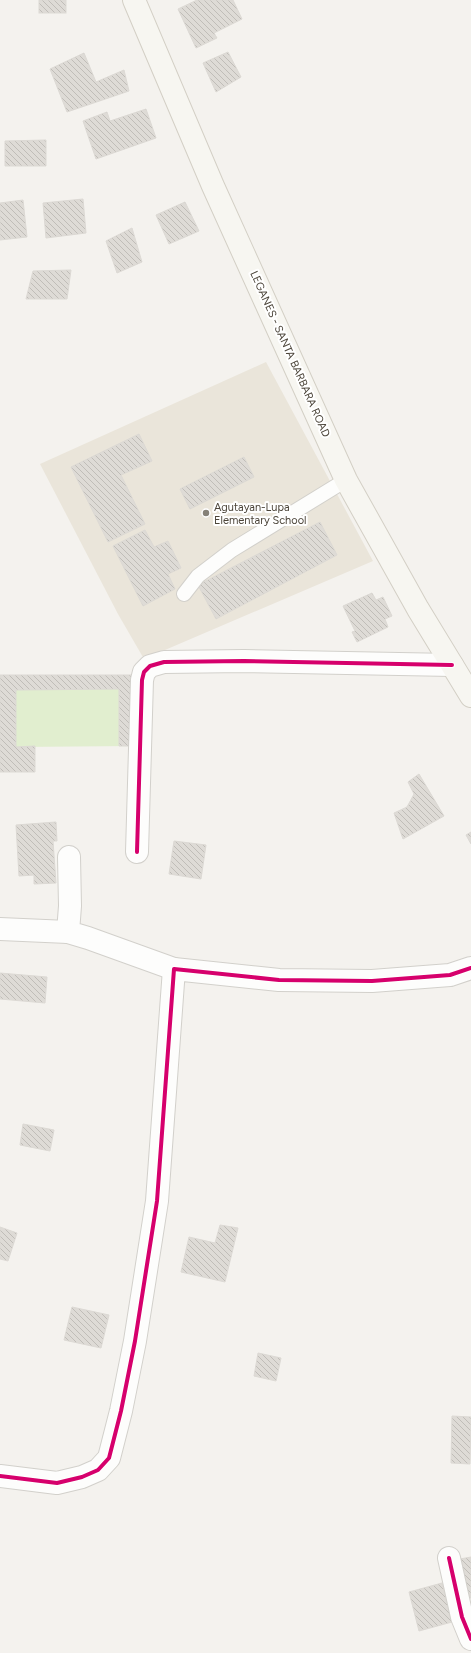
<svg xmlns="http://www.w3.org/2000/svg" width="471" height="1653" font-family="Figtree,sans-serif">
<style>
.education{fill:#eae5da}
.pitch{fill:#e1eecf}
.building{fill:url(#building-back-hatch);stroke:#dcd9d4}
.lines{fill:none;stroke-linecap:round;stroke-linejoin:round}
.service-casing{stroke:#d2d0cb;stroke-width:16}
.minor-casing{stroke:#d2d0cb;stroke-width:24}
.secondary-casing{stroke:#d3cfc5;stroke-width:24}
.service{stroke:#fdfdfc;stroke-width:14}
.minor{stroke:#fdfdfc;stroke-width:22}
.secondary{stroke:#f7f6f1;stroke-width:22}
.cycleway-casing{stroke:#fff;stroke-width:6}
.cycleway{stroke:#d6006c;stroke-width:4}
.poi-dot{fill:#868178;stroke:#fff;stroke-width:1.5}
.labels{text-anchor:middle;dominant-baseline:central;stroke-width:4;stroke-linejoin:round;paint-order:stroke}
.street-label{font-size:11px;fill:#4b4439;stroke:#fff}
.poi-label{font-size:11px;fill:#4b4439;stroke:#fff;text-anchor:start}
</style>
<defs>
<pattern id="building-back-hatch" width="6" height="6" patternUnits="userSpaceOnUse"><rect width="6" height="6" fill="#dedbd6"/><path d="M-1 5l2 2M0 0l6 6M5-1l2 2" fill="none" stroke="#c0bdb8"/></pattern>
</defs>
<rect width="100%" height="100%" fill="#f4f2ee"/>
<polygon class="education" points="266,362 373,561 144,659 118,614 40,464"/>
<polygon class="pitch" points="0,675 135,675 135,746 16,747"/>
<g class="building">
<rect x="39" y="0" width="27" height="13"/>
<polygon points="197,0 233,0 242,19 214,33 217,38 196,48 178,9"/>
<polygon points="228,52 241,77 216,92 203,63"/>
<polygon points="84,53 96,82 124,70 129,91 67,112 50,69"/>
<polygon points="146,109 156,138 96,159 83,121 107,112 110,121"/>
<polygon points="46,140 46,166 5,166 5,141"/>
<polygon points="83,199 86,233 46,238 43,203"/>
<polygon points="23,200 27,237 0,240 0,203"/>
<polygon points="185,202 199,231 169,244 156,215"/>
<polygon points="132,228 142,262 117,273 106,241"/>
<polygon points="71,270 67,299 26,299 33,271"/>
<polygon points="139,434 152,461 121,475 145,524 108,542 71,467"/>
<polygon points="244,457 254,477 190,509 180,489"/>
<polygon points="320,522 337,555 216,619 198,585"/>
<polygon points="145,530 154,547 168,541 181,568 168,574 175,589 143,606 113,546"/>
<polygon points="372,593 376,600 383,597 392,616 385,619 388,627 357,642 352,632 355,631 343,606"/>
<polygon points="0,675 135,675 135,746 119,746 119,689 16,690 16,747 35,746 35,772 0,772"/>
<polygon points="419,774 444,816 403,839 394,813 407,807 414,794 408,782"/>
<polygon points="56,822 57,841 53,841 56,883 34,884 34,875 19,876 16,825"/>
<polygon points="471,832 471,844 466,835"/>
<polygon points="174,841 206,845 201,879 169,874"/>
<polygon points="0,973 47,977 45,1003 0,999"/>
<polygon points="23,1124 54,1130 50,1151 20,1145"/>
<polygon points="220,1225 238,1228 225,1282 181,1272 189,1237 215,1243"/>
<polygon points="0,1227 17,1233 8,1261 0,1259"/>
<polygon points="72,1307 109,1315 101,1348 64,1340"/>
<polygon points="258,1353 281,1358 276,1381 254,1376"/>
<polygon points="452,1416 471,1417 470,1464 451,1463"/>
<polygon points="471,1557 471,1598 469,1598 460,1559"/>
<polygon points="442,1583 452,1622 419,1631 409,1592"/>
</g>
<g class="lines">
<defs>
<polyline id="service" points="184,594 198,576 232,550 346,480"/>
<g id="minor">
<polyline points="137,852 142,680 144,672 150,666 164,662 244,661 452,665"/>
<polyline points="69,857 70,906 68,932 88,938 174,969"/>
<polyline points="0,929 68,932"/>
<polyline points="0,1476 57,1483 82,1477 98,1470 109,1458 121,1411 135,1341 157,1201 174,969 279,980 372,981 450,975 471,968"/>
<polyline points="449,1558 462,1617 471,1639"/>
</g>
<polyline id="secondary" points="134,0 213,186 346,480 418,609 471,696"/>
</defs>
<use href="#service" class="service-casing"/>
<use href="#minor" class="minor-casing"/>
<use href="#secondary" class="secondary-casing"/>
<use href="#service" class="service"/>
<use href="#minor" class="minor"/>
<use href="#secondary" class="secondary"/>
<defs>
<g id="cycleway">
<polyline points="137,852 142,680 144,672 150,666 164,662 244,661 452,665"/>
<polyline points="0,1476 57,1483 82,1477 98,1470 109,1458 121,1411 135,1341 157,1201 174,969 279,980 372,981 450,975 471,968"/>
<polyline points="449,1558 462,1617 471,1639"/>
</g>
</defs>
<use href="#cycleway" class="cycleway-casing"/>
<use href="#cycleway" class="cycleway"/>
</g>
<circle class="poi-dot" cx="206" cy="513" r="4"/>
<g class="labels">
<g class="street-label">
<text transform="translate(290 354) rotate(66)">LEGANES - SANTA BARBARA ROAD</text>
</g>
<g class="poi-label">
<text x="214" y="507">Agutayan-Lupa<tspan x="214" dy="13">Elementary School</tspan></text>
</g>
</g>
</svg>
